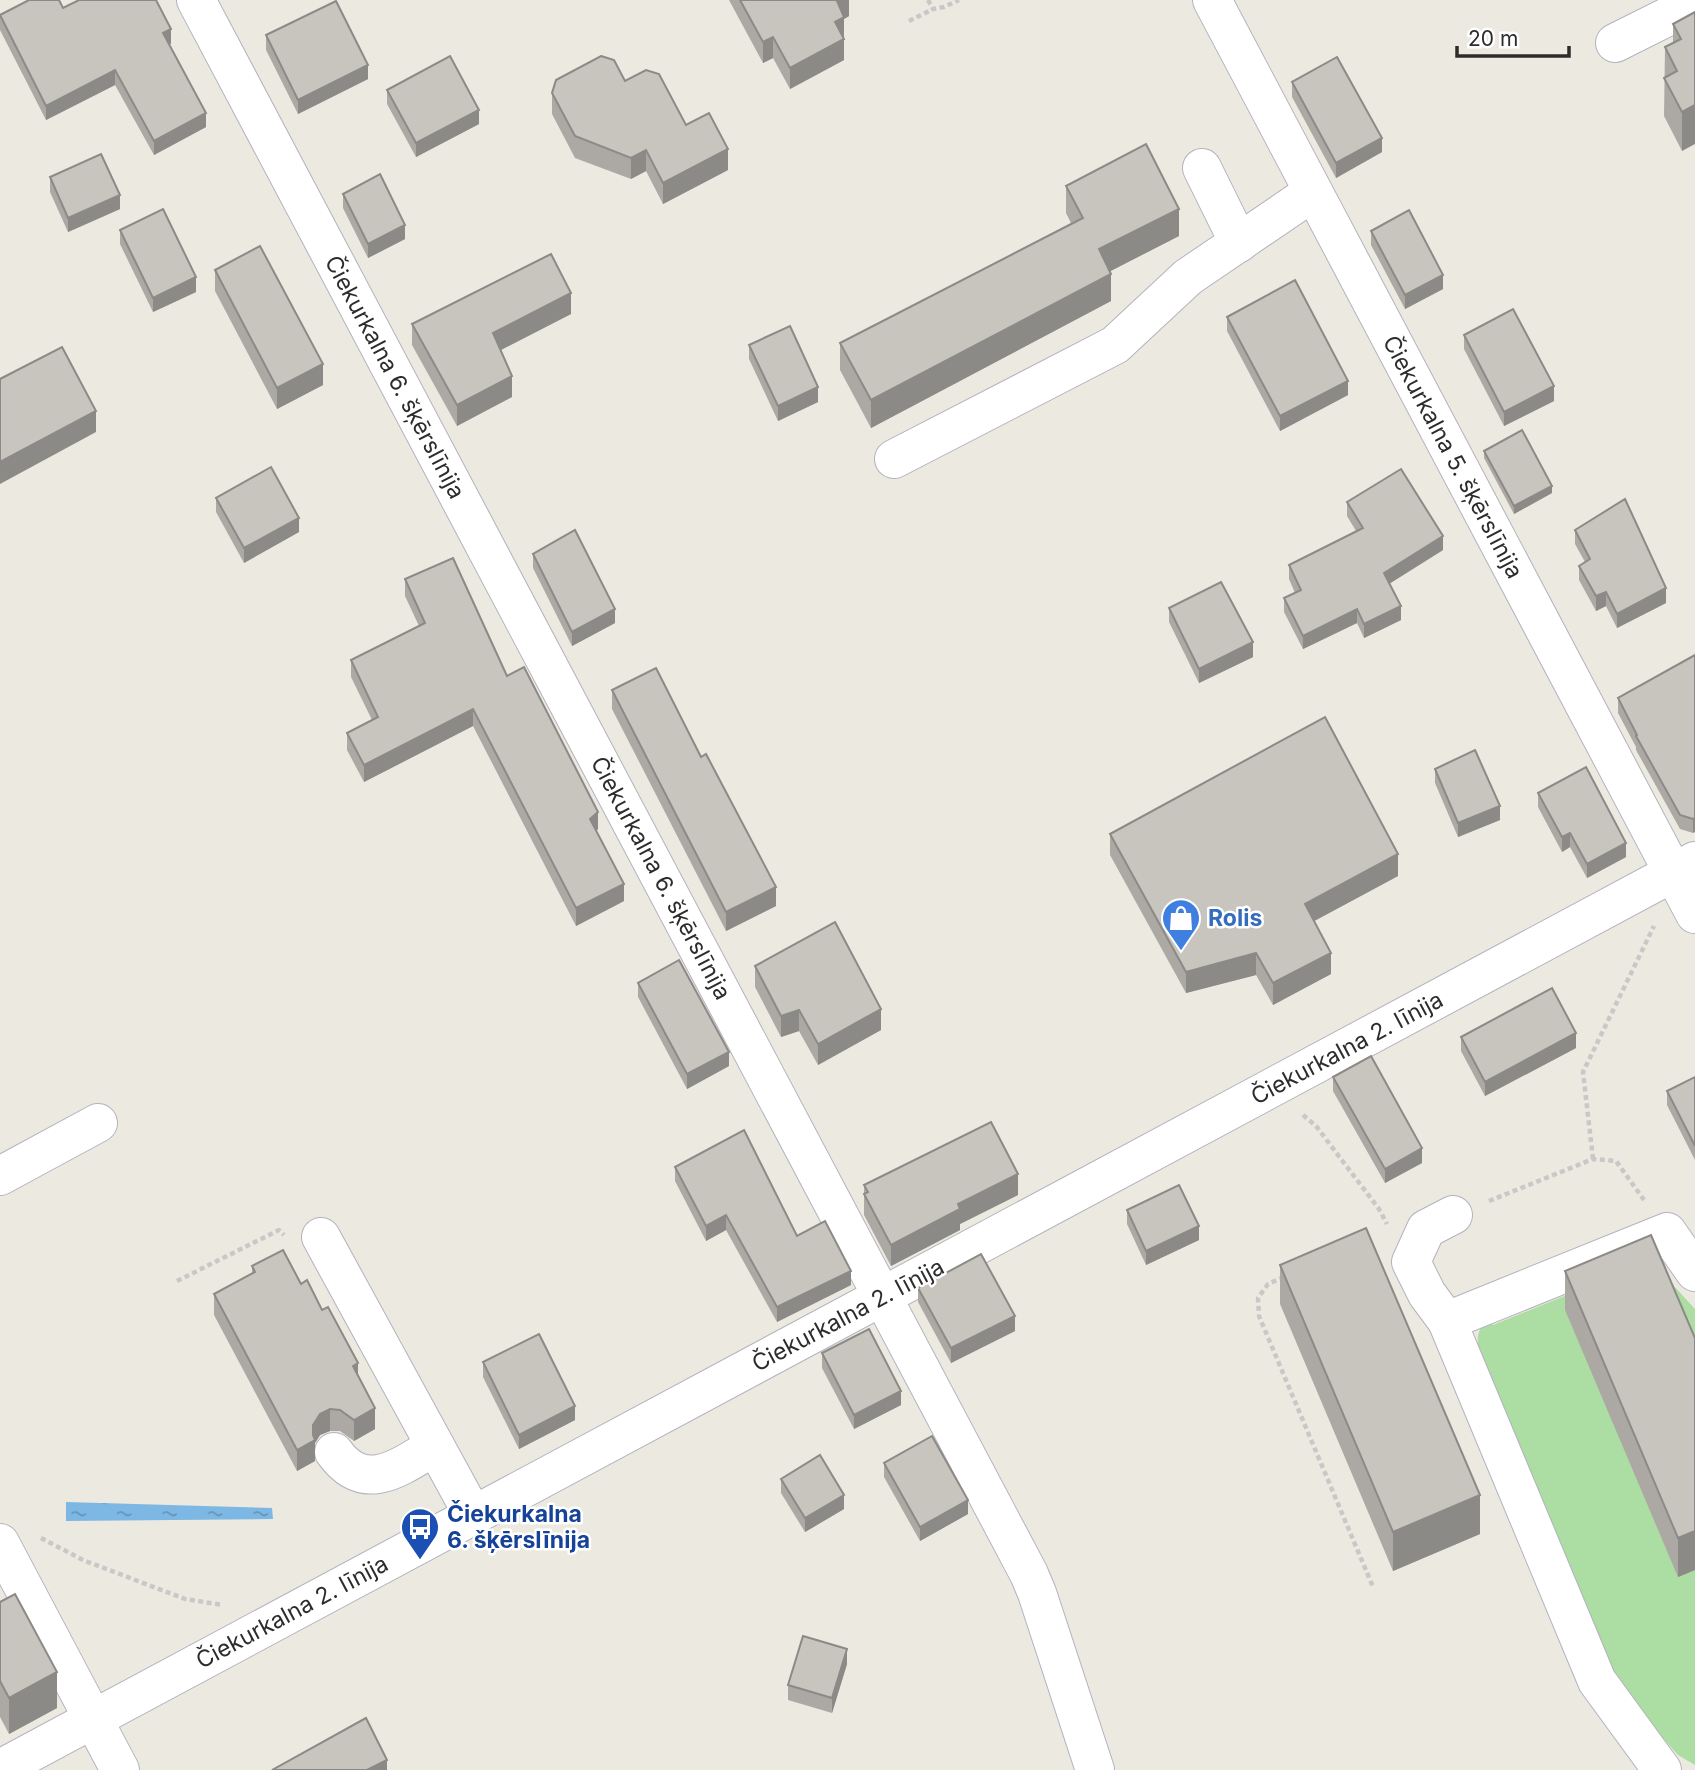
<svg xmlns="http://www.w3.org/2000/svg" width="1695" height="1770" font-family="Inter,sans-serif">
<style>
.grass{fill:#acdda2}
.water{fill:url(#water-ripples)}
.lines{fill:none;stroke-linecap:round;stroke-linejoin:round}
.minor-casing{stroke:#b3b3be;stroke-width:40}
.path{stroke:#c8c8c8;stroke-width:4.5;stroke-dasharray:5 3.5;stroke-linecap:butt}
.minor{stroke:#fff;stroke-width:38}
.wall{fill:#aca9a4}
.shaded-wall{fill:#8c8a86}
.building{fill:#c8c5bf;stroke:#8c8a86;stroke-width:2}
.labels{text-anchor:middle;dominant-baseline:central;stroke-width:5;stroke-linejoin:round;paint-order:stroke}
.street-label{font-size:23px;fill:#2c2c2c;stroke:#fff}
.shop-label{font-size:23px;font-weight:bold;fill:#366cbe;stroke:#fff;text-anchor:start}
.transit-label{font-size:23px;font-weight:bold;fill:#164399;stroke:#fff;text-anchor:start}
</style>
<defs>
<pattern id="water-ripples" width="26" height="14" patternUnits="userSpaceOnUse" patternTransform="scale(1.75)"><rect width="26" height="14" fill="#7db7e3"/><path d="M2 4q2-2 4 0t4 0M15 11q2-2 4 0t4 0" fill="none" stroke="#6795b8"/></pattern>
</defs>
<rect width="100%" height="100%" fill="#ece9e0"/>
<path class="grass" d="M1648 1262 1663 1274 1695 1309V1376L1678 1576 1695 1570V1765L1678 1755 1652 1726 1611 1672 1479 1353C1477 1336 1476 1331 1489 1319L1493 1325Z"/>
<polygon class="water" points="66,1502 272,1508 273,1519 66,1521"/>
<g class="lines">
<defs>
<g id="minor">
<polyline points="196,0 1029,1574 1037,1593 1095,1770"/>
<polyline points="1212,0 1695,914"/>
<polyline points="1615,43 1695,3"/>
<polyline points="1202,168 1239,243"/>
<polyline points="894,459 1115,345 1188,277 1313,192"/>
<polyline points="0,1176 98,1123"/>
<polyline points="321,1237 473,1515"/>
<polyline points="1447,1321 1427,1294 1411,1262 1426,1229 1453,1215"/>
<path d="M334 1452C365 1495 400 1467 435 1446"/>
<polyline points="0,1543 120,1770"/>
<polyline points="0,1769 1695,861"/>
<polyline points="1662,1770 1597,1681 1447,1321 1667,1232 1695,1272"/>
</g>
</defs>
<use href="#minor" class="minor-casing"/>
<g class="path">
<polyline points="928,0 933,9 944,7 959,0"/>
<polyline points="909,21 933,9"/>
<polyline points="1303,1115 1316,1126 1379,1209 1387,1224"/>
<polyline points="1593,1159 1583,1072 1654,926"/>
<polyline points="1489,1201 1593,1159 1616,1161 1644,1200"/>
<polyline points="1284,1277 1268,1284 1258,1298 1259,1316 1373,1587"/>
<polyline points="177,1281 279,1230 284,1235"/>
<polyline points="41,1538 83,1560 185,1599 223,1605"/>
</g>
<use href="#minor" class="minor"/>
</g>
<g class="wall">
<polygon points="729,0 849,0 849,16 844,19 844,60 790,89 773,58 763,63"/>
<polygon points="63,8 171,44 169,44 206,127 154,155 115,85 46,120 0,30 0,15"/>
<polygon points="1695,12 1682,151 1664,116 1665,47 1673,44 1673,24"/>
<polygon points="266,35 368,79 298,114 266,50"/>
<polygon points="625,81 686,125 728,170 663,204 646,171 631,179 575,158 552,114 552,93"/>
<polygon points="1292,82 1382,152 1336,178 1292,97"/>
<polygon points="387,90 479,124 416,157 387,104"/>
<polygon points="50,177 120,209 68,232 50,192"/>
<polygon points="1066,186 1179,236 1110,271 1111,301 871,428 840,370 840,343 1071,223 1066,213"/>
<polygon points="343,194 405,239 368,258 343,208"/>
<polygon points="120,230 196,292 153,312 120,244"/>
<polygon points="1371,231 1443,289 1405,309 1371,245"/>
<polygon points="215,270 323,385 277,409 215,291"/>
<polygon points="571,314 501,350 512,397 457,426 412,345 412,324"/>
<polygon points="1227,317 1348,395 1280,431 1227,331"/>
<polygon points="1464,335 1554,401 1504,426 1464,349"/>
<polygon points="749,345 818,402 778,421 749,359"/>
<polygon points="1484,451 1552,493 1514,514 1484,458"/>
<polygon points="216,498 299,532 244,563 216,512"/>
<polygon points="1347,502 1443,550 1389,584 1401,620 1364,638 1357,623 1303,649 1284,612 1284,598 1295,593 1289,579 1289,565 1356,531 1347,516"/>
<polygon points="1575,530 1666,603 1617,628 1606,606 1596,611 1579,580 1579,566 1585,562 1575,544"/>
<polygon points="533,554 615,623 572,646 533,568"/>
<polygon points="405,579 507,676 598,829 596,831 624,901 576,926 473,726 364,782 347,750 347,733 372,720 351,677 351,660 419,626 405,596"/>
<polygon points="1169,608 1253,657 1199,683 1169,622"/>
<polygon points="1695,655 1693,833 1680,829 1636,750 1636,747 1618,713 1618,698"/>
<polygon points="612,690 776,906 726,931 612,709"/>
<polygon points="1435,769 1500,820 1458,837 1435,783"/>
<polygon points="1538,793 1626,857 1587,878 1570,847 1562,852 1538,807"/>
<polygon points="1110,834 1398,876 1314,921 1331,974 1273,1005 1256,975 1186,993 1110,855"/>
<polygon points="755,966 881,1030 818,1065 799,1031 781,1037 755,987"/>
<polygon points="638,983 729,1066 687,1089 638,997"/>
<polygon points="1461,1037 1576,1048 1485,1096 1461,1051"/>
<polygon points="1333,1077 1422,1163 1385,1183 1333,1091"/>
<polygon points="1695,1077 1695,1160 1667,1105 1667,1091"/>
<polygon points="675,1167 797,1236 851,1285 777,1322 726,1230 706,1241 675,1181"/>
<polygon points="864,1185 1018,1195 960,1224 960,1230 891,1266 864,1215"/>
<polygon points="1127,1210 1199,1240 1146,1265 1127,1224"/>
<polygon points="1280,1265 1480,1534 1393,1571 1280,1304"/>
<polygon points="252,1266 301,1284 358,1375 375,1429 354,1441 340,1431 330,1431 320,1435 315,1443 315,1461 297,1471 214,1315 214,1294 252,1274"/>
<polygon points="1565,1271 1695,1338 1695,1570 1678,1577 1565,1310"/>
<polygon points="918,1288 1015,1331 951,1363 918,1302"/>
<polygon points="822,1353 901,1405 854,1429 822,1368"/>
<polygon points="483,1362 575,1420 519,1449 483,1377"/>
<polygon points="884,1463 968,1514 920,1541 884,1477"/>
<polygon points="781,1479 844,1509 805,1532 781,1493"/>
<polygon points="0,1602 57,1708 9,1734 0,1717"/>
<polygon points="847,1664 832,1713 788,1700 788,1685"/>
</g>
<g class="shaded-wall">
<polygon points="839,0 849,0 849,16 844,19 844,39 835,22 837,1"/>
<polygon points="171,29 171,44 163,47 163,33"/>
<polygon points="773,37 773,58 763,63 763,42"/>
<polygon points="844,39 844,60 790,89 790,68"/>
<polygon points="368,65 368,79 298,114 298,100"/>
<polygon points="115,70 115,85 46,120 46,106"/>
<polygon points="1695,105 1695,144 1682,151 1682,112"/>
<polygon points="479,110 479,124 416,157 416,143"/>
<polygon points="206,113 206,127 154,155 154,141"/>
<polygon points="1382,138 1382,152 1336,178 1336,163"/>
<polygon points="728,149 728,170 663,204 663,183"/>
<polygon points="646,150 646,171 631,179 631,158"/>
<polygon points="120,195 120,209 68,232 68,218"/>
<polygon points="1179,209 1179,236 1099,277 1099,249"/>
<polygon points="405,225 405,239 368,258 368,244"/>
<polygon points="1111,274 1111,301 871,428 871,400"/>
<polygon points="1443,275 1443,289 1405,309 1405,295"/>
<polygon points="196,277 196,292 153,312 153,298"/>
<polygon points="571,293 571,314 493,354 493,333"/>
<polygon points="323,364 323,385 277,409 277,388"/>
<polygon points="512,376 512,397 457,426 457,405"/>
<polygon points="1348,381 1348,395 1280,431 1280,416"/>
<polygon points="1554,386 1554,401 1504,426 1504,412"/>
<polygon points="818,387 818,402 778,421 778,406"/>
<polygon points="96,411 96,432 0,484 0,462"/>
<polygon points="1552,486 1552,493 1514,514 1514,506"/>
<polygon points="299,518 299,532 244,563 244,548"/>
<polygon points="1443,536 1443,550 1384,587 1384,573"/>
<polygon points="1666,588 1666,603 1617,628 1617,614"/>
<polygon points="1606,592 1606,606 1596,611 1596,596"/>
<polygon points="1401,606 1401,620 1364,638 1364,624"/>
<polygon points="615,609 615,623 572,646 572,632"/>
<polygon points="1357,609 1357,623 1303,649 1303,636"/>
<polygon points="1253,642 1253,657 1199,683 1199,669"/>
<polygon points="473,709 473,726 364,782 364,765"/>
<polygon points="1500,806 1500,820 1458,837 1458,823"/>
<polygon points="598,812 598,829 590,836 590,819"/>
<polygon points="1695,818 1695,832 1693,833 1693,819"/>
<polygon points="1570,833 1570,847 1562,852 1562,837"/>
<polygon points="1626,843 1626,857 1587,878 1587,864"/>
<polygon points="1398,854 1398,876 1305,926 1305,904"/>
<polygon points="624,884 624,901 576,926 576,908"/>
<polygon points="776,887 776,906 726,931 726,912"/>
<polygon points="1256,953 1256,975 1186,993 1186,972"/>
<polygon points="1331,953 1331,974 1273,1005 1273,983"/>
<polygon points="881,1009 881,1030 818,1065 818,1044"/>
<polygon points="799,1010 799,1031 781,1037 781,1016"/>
<polygon points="1576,1033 1576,1048 1485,1096 1485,1082"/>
<polygon points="729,1052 729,1066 687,1089 687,1074"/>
<polygon points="1422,1148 1422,1163 1385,1183 1385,1169"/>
<polygon points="1018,1174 1018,1195 960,1224 960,1230 891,1266 891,1245 958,1204"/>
<polygon points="726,1215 726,1230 706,1241 706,1226"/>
<polygon points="1199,1226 1199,1240 1146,1265 1146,1251"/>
<polygon points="851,1271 851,1285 777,1322 777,1307"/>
<polygon points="1015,1316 1015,1331 951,1363 951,1348"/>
<polygon points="358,1363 358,1384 353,1366"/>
<polygon points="901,1391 901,1405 854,1429 854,1415"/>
<polygon points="575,1406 575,1420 519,1449 519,1435"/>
<polygon points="375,1408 375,1429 354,1441 354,1420"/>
<polygon points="330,1409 330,1431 320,1435 315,1443 315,1461 297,1471 297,1450 320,1414"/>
<polygon points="844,1495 844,1509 805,1532 805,1518"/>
<polygon points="1480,1495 1480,1534 1393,1571 1393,1532"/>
<polygon points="968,1500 968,1514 920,1541 920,1527"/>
<polygon points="1695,1531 1695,1570 1678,1577 1678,1538"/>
<polygon points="847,1649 847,1664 832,1713 832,1698"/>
<polygon points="57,1672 57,1708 9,1734 9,1698"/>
<polygon points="387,1760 387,1770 367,1770"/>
</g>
<g class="building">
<polygon points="29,0 59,0 63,8 79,0 156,0 171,29 163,33 206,113 154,141 115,70 46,106 0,15"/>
<polygon points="740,0 839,0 837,1 844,17 835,22 844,39 790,68 773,37 763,42"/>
<polygon points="336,1 368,65 298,100 266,35"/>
<polygon points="1695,12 1695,105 1682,112 1664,78 1677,71 1665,47 1681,39 1673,24"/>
<polygon points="450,56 479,110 416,143 387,90"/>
<polygon points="601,56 614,60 625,81 646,70 659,74 686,125 709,113 728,149 663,183 646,150 631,158 575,136 552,93 556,80"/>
<polygon points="1337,57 1382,138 1336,163 1292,82"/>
<polygon points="1146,144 1179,209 1099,249 1111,274 871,400 840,343 1083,218 1066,186"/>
<polygon points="101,154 120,195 68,218 50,177"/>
<polygon points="380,174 405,225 368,244 343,194"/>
<polygon points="163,209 196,277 153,298 120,230"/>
<polygon points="1409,210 1443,275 1405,295 1371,231"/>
<polygon points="260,246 323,364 277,388 215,270"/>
<polygon points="551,254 571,293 493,333 512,376 457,405 412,324"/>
<polygon points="1295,280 1348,381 1280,416 1227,317"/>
<polygon points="1513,309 1554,386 1504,412 1464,335"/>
<polygon points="790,326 818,387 778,406 749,345"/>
<polygon points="62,347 96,411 0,462 0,379"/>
<polygon points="1522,430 1552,486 1514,506 1484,451"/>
<polygon points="271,467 299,518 244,548 216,498"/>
<polygon points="1401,469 1443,536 1384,573 1401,606 1364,624 1357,609 1303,636 1284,598 1301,590 1289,565 1363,528 1347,502"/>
<polygon points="1625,499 1666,588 1617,614 1606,592 1596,596 1579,566 1590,559 1575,530"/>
<polygon points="575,530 615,609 572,632 533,554"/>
<polygon points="453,558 507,676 524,667 598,812 590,819 624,884 576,908 473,709 364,765 347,733 378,717 351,660 425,623 405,579"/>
<polygon points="1221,582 1253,642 1199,669 1169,608"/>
<polygon points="1695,655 1695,818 1693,819 1680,815 1636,736 1637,735 1618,698"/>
<polygon points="656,668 701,757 706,754 776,887 726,912 612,690"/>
<polygon points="1325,717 1398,854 1305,904 1331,953 1273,983 1256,953 1186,972 1110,834"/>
<polygon points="1475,750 1500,806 1458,823 1435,769"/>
<polygon points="1586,767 1626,843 1587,864 1570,833 1562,837 1538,793"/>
<polygon points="835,922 881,1009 818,1044 799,1010 781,1016 755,966"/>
<polygon points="679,960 729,1052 687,1074 638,983"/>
<polygon points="1552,988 1576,1033 1485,1082 1461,1037"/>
<polygon points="1371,1056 1422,1148 1385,1169 1333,1077"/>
<polygon points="1695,1077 1695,1146 1667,1091"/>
<polygon points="991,1122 1018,1174 958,1204 960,1209 891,1245 864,1194 868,1192 864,1185"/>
<polygon points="744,1130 797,1236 825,1221 851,1271 777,1307 726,1215 706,1226 675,1167"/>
<polygon points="1179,1185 1199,1226 1146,1251 1127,1210"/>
<polygon points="1366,1228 1480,1495 1393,1532 1280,1265"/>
<polygon points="1651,1235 1695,1338 1695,1531 1678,1538 1565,1271"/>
<polygon points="283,1250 301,1284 307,1280 322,1310 328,1307 358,1363 353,1366 375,1408 354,1420 340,1410 330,1409 320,1414 313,1425 313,1435 315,1440 297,1450 214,1294 255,1272 252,1266"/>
<polygon points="981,1254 1015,1316 951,1348 918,1288"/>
<polygon points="869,1329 901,1391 854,1415 822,1353"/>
<polygon points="539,1334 575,1406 519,1435 483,1362"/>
<polygon points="932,1436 968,1500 920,1527 884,1463"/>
<polygon points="820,1455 844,1495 805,1518 781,1479"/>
<polygon points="15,1594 57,1672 9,1698 0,1681 0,1602"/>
<polygon points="803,1636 847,1649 832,1698 788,1685"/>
<polygon points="366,1718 387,1760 367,1770 272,1770"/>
</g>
<defs>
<symbol id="shop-pin" viewBox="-11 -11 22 30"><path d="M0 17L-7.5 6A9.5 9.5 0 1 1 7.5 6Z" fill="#3f7fe0" stroke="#fff"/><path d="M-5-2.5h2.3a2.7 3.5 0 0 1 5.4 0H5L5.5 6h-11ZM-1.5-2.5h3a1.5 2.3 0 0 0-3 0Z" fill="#fff"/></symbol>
<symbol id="bus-pin" viewBox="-11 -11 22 30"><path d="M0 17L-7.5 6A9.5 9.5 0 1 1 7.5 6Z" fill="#1a4fb4" stroke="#fff"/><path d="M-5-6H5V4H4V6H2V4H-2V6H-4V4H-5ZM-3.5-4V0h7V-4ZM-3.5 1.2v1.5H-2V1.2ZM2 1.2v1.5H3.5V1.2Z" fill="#fff"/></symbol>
</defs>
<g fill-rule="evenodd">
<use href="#shop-pin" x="1159" y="896" width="44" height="60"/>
<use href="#bus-pin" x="398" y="1505" width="44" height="60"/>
</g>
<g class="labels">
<g class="street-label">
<text transform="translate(395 377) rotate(62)">Čiekurkalna 6. šķērslīnija</text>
<text transform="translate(1453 457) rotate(62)">Čiekurkalna 5. šķērslīnija</text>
<text transform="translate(661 878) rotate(62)">Čiekurkalna 6. šķērslīnija</text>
<text transform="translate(1347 1048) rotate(-28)">Čiekurkalna 2. līnija</text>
<text transform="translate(848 1315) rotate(-28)">Čiekurkalna 2. līnija</text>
<text transform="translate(292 1612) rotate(-28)">Čiekurkalna 2. līnija</text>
</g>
<g class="shop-label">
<text x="1208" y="918">Rolis</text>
</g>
<g class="transit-label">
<text x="447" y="1514">Čiekurkalna<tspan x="447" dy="26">6. šķērslīnija</tspan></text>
</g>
</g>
<path d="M1457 46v10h112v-10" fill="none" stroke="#2c2c2c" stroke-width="3.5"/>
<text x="1468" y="46" font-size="21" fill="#2c2c2c" stroke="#ffffff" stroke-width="5" paint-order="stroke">20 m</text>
</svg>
